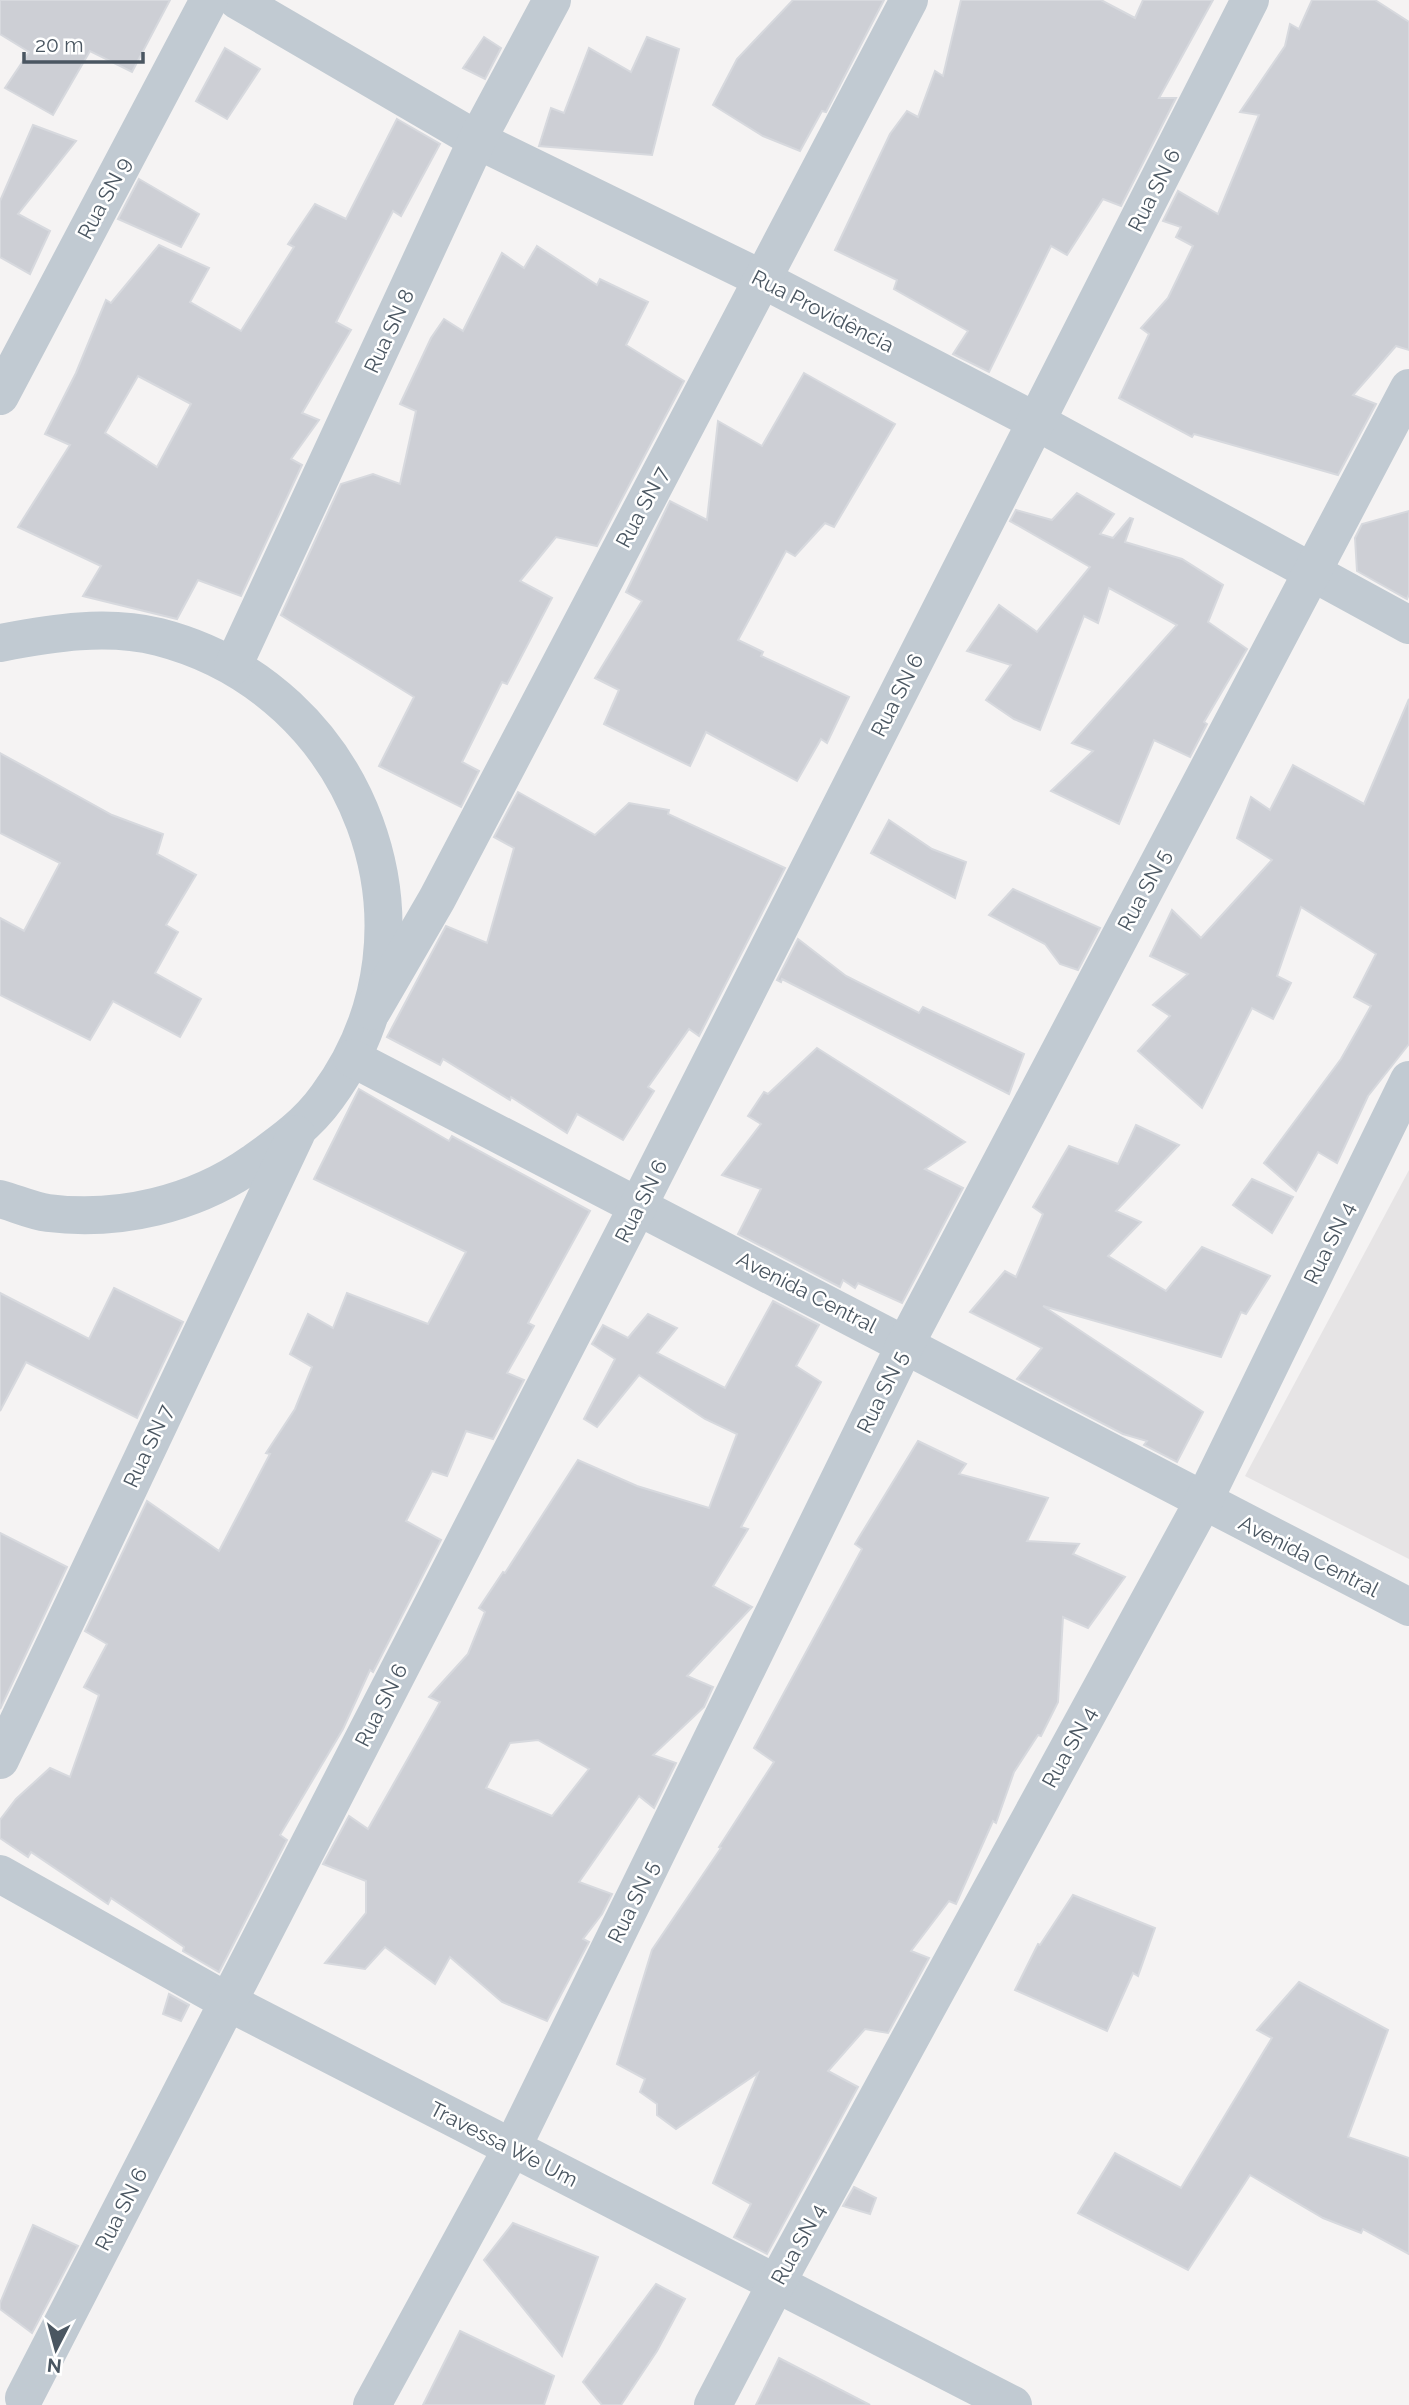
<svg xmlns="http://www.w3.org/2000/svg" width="1409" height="2405" font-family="Raleway,sans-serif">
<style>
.education{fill:#e6e4e5}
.building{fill:#cdcfd5;stroke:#d7d9de;stroke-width:2;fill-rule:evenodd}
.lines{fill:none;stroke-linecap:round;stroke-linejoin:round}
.minor{stroke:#c1cad2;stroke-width:38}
.labels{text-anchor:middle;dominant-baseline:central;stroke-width:5;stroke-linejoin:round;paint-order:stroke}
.street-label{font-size:21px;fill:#4a5661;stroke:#fff}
</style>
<rect width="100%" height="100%" fill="#f5f3f3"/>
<polygon class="education" points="1409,1170 1409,1559 1245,1476"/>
<g class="building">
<polygon points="0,0 170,0 132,72 90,51 53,115 5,88 29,52 0,34"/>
<polygon points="793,0 884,0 826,112 822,111 800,151 763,136 713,105 737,59"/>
<polygon points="961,0 1101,0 1135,18 1143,0 1213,0 1159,98 1176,98 1121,206 1103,199 1067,255 1051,246 989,372 953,354 968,331 894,289 897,280 835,250 890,134 907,111 918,117 935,71 943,76"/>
<polygon points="1312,0 1375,0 1409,22 1409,350 1396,346 1353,395 1376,404 1338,475 1194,434 1192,437 1119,398 1149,334 1141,328 1168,298 1193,246 1176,237 1181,227 1163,221 1178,191 1218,214 1259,115 1240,112 1285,46 1290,24 1299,29"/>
<polygon points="484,37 501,48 485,79 463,68"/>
<polygon points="647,37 679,49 652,155 539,146 551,108 564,113 589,48 631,72"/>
<polygon points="225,48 260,69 227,119 196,101"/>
<path d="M397 119 440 144 401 216 393 211 336 322 351 330 302 413 319 420 291 459 302 465 241 596 198 580 177 619 83 596 101 566 18 527 70 445 45 434 76 373 106 300 111 303 159 245 209 268 190 302 241 331 294 247 288 244 315 204 346 219ZM138 376 191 404 157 467 105 433Z"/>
<polygon points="33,125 76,141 18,214 50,231 30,274 0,257 0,201"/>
<polygon points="139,179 199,214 181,247 118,219"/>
<polygon points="537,246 597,285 600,279 648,302 626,345 684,381 597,546 556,537 520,581 552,598 507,684 502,682 462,762 479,771 461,807 379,766 414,697 281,615 341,484 373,474 400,484 416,411 400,404 431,338 444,319 463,331 502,253 524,268"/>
<polygon points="804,373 895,424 834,527 825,523 795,556 786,551 738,640 763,652 761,656 849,697 827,743 821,739 797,781 706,732 690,766 604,724 619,690 595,678 642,601 626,592 670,501 707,520 718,421 762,446"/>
<polygon points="1077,493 1114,514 1100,534 1113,538 1130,518 1133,519 1125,542 1182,559 1223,585 1208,622 1247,649 1204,722 1207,724 1190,757 1154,740 1119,824 1051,791 1093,751 1072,743 1177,625 1109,588 1098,623 1084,616 1040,730 1014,719 986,700 1011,665 967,651 999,605 1037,632 1090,567 1010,521 1016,510 1052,520"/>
<polygon points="1409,511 1409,594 1407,599 1357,571 1355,538 1362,524"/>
<polygon points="1409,699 1409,1044 1368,1096 1337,1163 1318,1152 1296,1191 1264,1163 1341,1059 1371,1006 1354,997 1376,954 1301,907 1277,976 1291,983 1273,1019 1252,1008 1202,1108 1138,1051 1170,1016 1153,1005 1188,974 1150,956 1172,910 1201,938 1272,860 1237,838 1251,797 1270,810 1293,765 1364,804"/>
<polygon points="0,753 112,815 163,834 157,854 196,875 166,925 178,932 155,973 201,999 180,1037 113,1001 90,1040 0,995 0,918 24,931 60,863 0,833"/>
<polygon points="518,792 595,835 629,803 669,810 668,814 785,868 699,1036 689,1029 648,1087 654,1091 623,1140 577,1114 567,1133 511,1097 510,1100 443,1059 440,1065 387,1037 446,926 487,943 514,848 494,837"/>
<polygon points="889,820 932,849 966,862 955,898 871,853"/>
<polygon points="1013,889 1100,928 1078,970 1060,964 1045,944 989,915"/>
<polygon points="798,939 846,976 919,1013 923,1007 1024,1054 1009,1094 782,979 781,982 777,980"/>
<polygon points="817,1048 965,1142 925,1169 963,1188 902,1303 858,1283 855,1288 843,1280 840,1287 738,1234 761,1189 722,1175 761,1124 748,1116 764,1092 768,1094"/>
<polygon points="359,1089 449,1141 452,1136 590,1211 528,1323 534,1326 507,1373 524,1380 493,1439 466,1431 447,1476 432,1471 406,1521 441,1540 373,1672 370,1670 343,1729 280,1835 287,1840 219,1972 183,1951 184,1947 111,1898 108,1904 31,1852 28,1857 0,1838 0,1820 16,1799 50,1768 70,1777 99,1695 84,1687 107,1644 85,1631 147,1501 219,1551 270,1454 266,1453 295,1409 312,1367 290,1354 308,1314 333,1328 347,1293 428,1324 466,1252 314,1179"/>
<polygon points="1136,1125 1179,1145 1116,1211 1141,1222 1108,1256 1166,1291 1202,1247 1270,1276 1246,1314 1241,1312 1221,1357 1043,1306 1203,1412 1177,1462 1144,1445 1147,1441 1123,1434 1017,1379 1042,1348 970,1312 1005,1271 1016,1277 1043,1214 1033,1207 1069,1146 1118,1164"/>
<polygon points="1252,1179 1293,1197 1272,1233 1233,1205"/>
<polygon points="114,1288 183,1322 137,1418 26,1362 0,1411 0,1293 89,1339"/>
<path d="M773 1301 819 1325 796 1366 821 1382 741 1527 748 1529 713 1586 752 1607 687 1676 713 1687 704 1707 653 1755 676 1763 654 1808 639 1796 579 1882 612 1894 602 1914 583 1939 589 1942 547 2021 502 2002 450 1957 435 1984 385 1947 365 1969 325 1963 366 1913V1881L323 1864 349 1816 368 1829 440 1702 429 1697 468 1654 485 1612 479 1608 503 1572 505 1573 578 1460 637 1486 709 1508 737 1434 705 1419 639 1375 597 1427 584 1419 615 1359 592 1344 603 1325 628 1338 648 1314 677 1328 657 1353 725 1388ZM538 1740 589 1769 552 1816 486 1788 510 1743Z"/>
<polygon points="918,1441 966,1464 959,1474 1048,1498 1027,1541 1079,1544 1073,1554 1125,1577 1088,1628 1063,1617 1058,1702 1041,1736 1038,1735 1014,1772 996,1823 993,1821 956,1904 949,1901 911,1951 929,1958 888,2033 865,2029 828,2071 858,2087 767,2254 734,2237 751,2204 713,2183 758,2073 676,2129 657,2115 657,2104 640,2092 645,2079 617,2064 652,1950 721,1848 719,1847 774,1762 754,1748 862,1549 855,1544"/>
<polygon points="0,1533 67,1567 0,1709"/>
<polygon points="1073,1895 1155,1928 1138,1976 1133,1973 1107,2031 1015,1990 1038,1944 1040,1945"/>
<polygon points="1299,1982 1388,2030 1348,2137 1409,2158 1409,2254 1363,2229 1361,2233 1323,2218 1250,2175 1188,2270 1078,2213 1115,2153 1181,2188 1272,2038 1257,2030"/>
<polygon points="169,1994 189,2005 181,2021 163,2014"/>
<polygon points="854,2187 876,2198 870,2214 843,2206"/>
<polygon points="513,2223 598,2257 562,2356 484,2260"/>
<polygon points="33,2225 78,2246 32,2333 0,2309 0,2303"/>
<polygon points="656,2284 685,2299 657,2351 621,2405 602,2405 583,2382"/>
<polygon points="460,2331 554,2376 544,2405 423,2405"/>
<polygon points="779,2358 870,2405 756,2405"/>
</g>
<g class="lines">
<g class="minor">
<polyline points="237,0 477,140 762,279 1037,422 1409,625"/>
<polyline points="0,396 209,0"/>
<path d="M0 643C53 633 106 624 159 637 360 689 451 929 327 1097 307 1125 281 1143 253 1163 195 1204 119 1222 48 1213 32 1211 15 1203 0 1199"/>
<polyline points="233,666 477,140 552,0"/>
<polyline points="372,1011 437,899 909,0"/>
<polyline points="352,1058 1409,1607"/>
<polyline points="0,1760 296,1134"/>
<polyline points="0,1874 228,2002 1013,2405"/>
<polyline points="24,2398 639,1204 1250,0"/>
<polyline points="372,2405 512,2148 906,1343 1409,388"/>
<polyline points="713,2405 776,2284 1203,1502 1409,1080"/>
</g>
</g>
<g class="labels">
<g class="street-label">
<text transform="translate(1154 190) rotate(-63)">Rua SN 6</text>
<text transform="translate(104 198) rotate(-62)">Rua SN 9</text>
<text transform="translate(823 311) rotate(27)">Rua Providência</text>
<text transform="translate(389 331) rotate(-65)">Rua SN 8</text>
<text transform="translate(642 507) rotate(-62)">Rua SN 7</text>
<text transform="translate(897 695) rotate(-63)">Rua SN 6</text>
<text transform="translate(1144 890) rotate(-62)">Rua SN 5</text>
<text transform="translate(641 1201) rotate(-63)">Rua SN 6</text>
<text transform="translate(1329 1243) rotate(-64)">Rua SN 4</text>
<text transform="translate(807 1292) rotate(27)">Avenida Central</text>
<text transform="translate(882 1392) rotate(-64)">Rua SN 5</text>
<text transform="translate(148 1446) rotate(-65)">Rua SN 7</text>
<text transform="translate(1309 1556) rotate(27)">Avenida Central</text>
<text transform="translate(381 1705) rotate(-63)">Rua SN 6</text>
<text transform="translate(1069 1747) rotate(-61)">Rua SN 4</text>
<text transform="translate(633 1902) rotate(-64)">Rua SN 5</text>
<text transform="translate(504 2144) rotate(27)">Travessa We Um</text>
<text transform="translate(121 2209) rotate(-63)">Rua SN 6</text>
<text transform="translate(798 2244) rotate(-61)">Rua SN 4</text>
</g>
</g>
<g transform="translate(56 2349) rotate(186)" stroke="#ffffff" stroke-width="5" paint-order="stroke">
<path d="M0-5L12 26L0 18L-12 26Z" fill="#4a5661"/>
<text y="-10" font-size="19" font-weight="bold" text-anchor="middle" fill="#4a5661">N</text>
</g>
<path d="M24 52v10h119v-10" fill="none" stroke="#4a5661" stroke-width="3.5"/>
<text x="35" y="52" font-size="21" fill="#4a5661" stroke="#ffffff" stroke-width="5" paint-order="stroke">20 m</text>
</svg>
